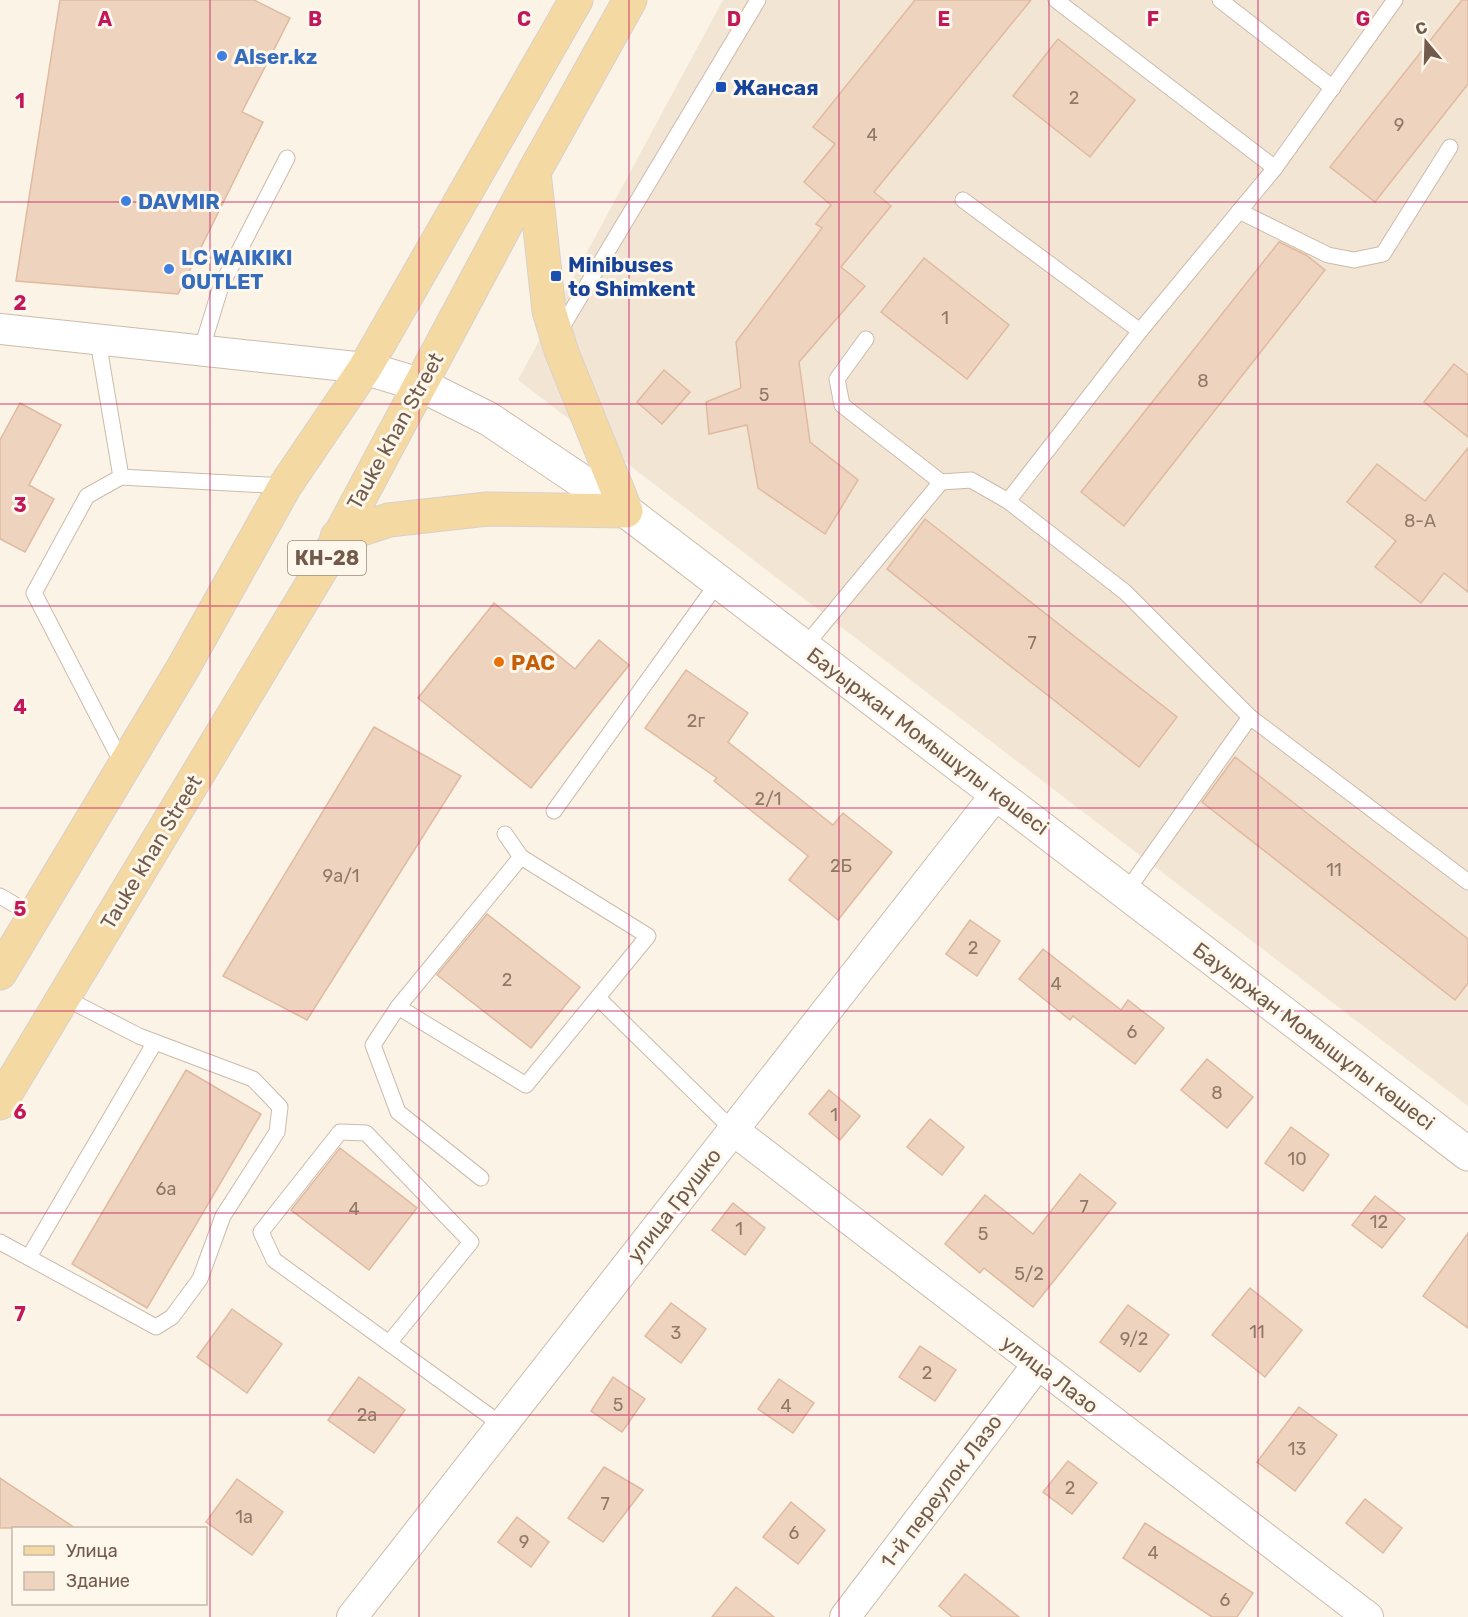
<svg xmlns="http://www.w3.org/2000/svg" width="1468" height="1617" font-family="Rubik,sans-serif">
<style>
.residential{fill:#f2e5d4}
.building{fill:#eed3be;stroke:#e0baa0;stroke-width:1.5}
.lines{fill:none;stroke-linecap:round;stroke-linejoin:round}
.lane-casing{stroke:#ccbbac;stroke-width:17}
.street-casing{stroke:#ccbbac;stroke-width:32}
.secondary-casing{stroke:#d0bdac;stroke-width:35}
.primary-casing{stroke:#d8d1cd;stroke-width:35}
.lane{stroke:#fff;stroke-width:15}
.street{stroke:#fff;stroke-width:30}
.secondary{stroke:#fff;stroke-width:33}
.primary{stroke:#f5d9a2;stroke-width:33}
.grid{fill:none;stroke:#c2185b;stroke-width:1.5;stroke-opacity:0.55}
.shop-dot{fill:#3f7fe0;stroke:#fef7eb;stroke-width:2}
.transit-dot{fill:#1a4fb4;stroke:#fef7eb;stroke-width:2}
.food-dot{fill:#e8710a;stroke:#fef7eb;stroke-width:2}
.labels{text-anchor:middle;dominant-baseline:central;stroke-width:6;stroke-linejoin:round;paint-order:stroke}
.number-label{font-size:18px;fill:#917968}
.shield{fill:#fef7eb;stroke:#9c8a7c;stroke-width:1.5}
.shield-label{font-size:20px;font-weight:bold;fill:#725b4c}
.shop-label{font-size:21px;font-weight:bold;fill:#366cbe;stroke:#fef7eb;text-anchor:start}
.transit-label{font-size:21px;font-weight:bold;fill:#164399;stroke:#fef7eb;text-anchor:start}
.street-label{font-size:21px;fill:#725b4c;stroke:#fef7eb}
.food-label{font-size:21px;font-weight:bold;fill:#c56008;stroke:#fef7eb;text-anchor:start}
.grid-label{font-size:20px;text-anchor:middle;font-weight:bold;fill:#c2185b;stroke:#fef7eb;stroke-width:6;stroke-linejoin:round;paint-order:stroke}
</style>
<rect width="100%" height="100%" fill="#fbf3e5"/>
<polygon class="residential" points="723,0 1468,0 1468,1106 518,380"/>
<g class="building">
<polygon points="60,0 254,0 290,18 242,112 263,122 178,294 16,281"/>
<polygon points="915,0 1031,0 874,192 891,206 841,267 865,286 799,362 810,442 858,480 825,534 758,488 747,425 709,434 706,402 741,388 736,342 822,228 816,224 831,205 804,182 835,144 813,127"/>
<polygon points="1462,0 1468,0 1468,84 1375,202 1330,167"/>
<polygon points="1058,39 1135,100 1090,157 1013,96"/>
<polygon points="1279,242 1306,255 1325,270 1124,526 1081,492"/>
<polygon points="924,258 1009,325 967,379 881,312"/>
<polygon points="1454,364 1468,375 1468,437 1424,402"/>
<polygon points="664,370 690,392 662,424 637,402"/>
<polygon points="20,403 61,425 29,485 54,499 25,552 0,539 0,440"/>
<polygon points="1468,448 1468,592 1444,573 1421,603 1375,567 1396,541 1347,502 1377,464 1425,501"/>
<polygon points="925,519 1177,717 1139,767 887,569"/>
<polygon points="494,603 575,669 599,640 629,665 531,788 418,698"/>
<polygon points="686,670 748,713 728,742 833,825 843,813 892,852 838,920 789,880 808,856 714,781 717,778 645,728"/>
<polygon points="374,727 461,776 307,1020 223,976"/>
<polygon points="1235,757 1468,939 1468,983 1455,1000 1202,802"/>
<polygon points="487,914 580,987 531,1048 437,975"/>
<polygon points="970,920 1000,941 977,976 946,954"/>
<polygon points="1043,949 1121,1010 1128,1000 1164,1028 1135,1064 1073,1016 1070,1020 1019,979"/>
<polygon points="1207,1059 1253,1097 1227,1128 1181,1090"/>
<polygon points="186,1070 261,1114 147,1308 72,1264"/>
<polygon points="829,1090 860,1116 840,1140 809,1114"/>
<polygon points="930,1119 964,1147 942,1175 907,1147"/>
<polygon points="1291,1127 1329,1155 1303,1191 1265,1163"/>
<polygon points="340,1148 417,1208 369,1270 291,1210"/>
<polygon points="1080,1174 1116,1203 1033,1307 984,1268 980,1273 945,1244 985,1195 1033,1234"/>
<polygon points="1375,1196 1405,1219 1382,1248 1352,1225"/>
<polygon points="733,1203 765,1228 745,1255 712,1230"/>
<polygon points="1468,1233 1468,1328 1423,1296"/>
<polygon points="1250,1288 1302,1330 1265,1377 1212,1335"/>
<polygon points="671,1303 706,1329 681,1363 645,1336"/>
<polygon points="1128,1305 1169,1335 1140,1372 1100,1342"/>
<polygon points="232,1309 282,1344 247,1393 197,1357"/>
<polygon points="920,1346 956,1370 935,1401 899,1377"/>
<polygon points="359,1377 405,1410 374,1453 328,1420"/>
<polygon points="613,1377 645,1399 622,1432 591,1411"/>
<polygon points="779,1379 814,1403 793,1433 758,1409"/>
<polygon points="1299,1407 1337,1435 1295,1491 1257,1462"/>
<polygon points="1068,1461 1097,1483 1072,1514 1043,1492"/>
<polygon points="604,1467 643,1490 603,1542 568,1518"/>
<polygon points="0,1478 75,1528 0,1528"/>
<polygon points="237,1479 283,1512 252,1555 206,1522"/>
<polygon points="1365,1499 1402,1528 1383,1553 1346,1523"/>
<polygon points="791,1502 825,1530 798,1564 763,1537"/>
<polygon points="517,1517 549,1542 531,1567 498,1542"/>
<polygon points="1145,1523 1253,1593 1237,1617 1212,1617 1123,1558"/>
<polygon points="965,1574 1019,1617 952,1617 939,1606"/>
<polygon points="736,1587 774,1617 712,1617"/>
</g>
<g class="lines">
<defs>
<g id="lane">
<polyline points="1056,0 1275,168"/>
<polyline points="1220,0 1333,88"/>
<polyline points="963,200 1140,331"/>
<polyline points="1239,211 1328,255 1354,260 1383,254 1450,147"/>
<polyline points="559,332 758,0"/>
<polyline points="866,339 837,379 842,405 941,482 971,480 1008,501 1125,592 1250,717 1468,882"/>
<polyline points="98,341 121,477"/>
<polyline points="201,351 221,286 287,158"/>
<polyline points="1008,501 1140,331 1275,168 1395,0"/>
<polyline points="805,646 941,482"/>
<polyline points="124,767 34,593 87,496 121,477 285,486"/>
<polyline points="554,811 719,581"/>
<polyline points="1126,892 1250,717"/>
<polyline points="0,896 34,916"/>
<polyline points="598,998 733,1130"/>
<polyline points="398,1007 526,1085 648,936 521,857 505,834"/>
<polyline points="481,1178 398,1112 373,1045 398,1007 521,857"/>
<polyline points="0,1242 156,1327 172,1317 200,1279 223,1216 277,1132 280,1107 253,1079 139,1036 63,997"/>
<polyline points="29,1257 155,1042"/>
<polyline points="389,1343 471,1242 366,1133 340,1132 261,1232 274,1260 502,1425"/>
</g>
<g id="street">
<polyline points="0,329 365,368"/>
<polyline points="733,1130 1368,1617"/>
<polyline points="352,1617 997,793"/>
<polyline points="845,1617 1038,1364"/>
</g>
<polyline id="secondary" points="365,368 421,385 489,419 626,511 1468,1154"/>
<g id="primary">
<polyline points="337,537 389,520 487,509 626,511 562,353 549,311 534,172"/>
<polyline points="0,973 183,668 285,486 365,368 576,0"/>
<polyline points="0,1103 326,561 534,172 630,0"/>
</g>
</defs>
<use href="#lane" class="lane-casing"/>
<use href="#street" class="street-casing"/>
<use href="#secondary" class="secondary-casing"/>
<use href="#primary" class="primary-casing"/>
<use href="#lane" class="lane"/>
<use href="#street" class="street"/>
<use href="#secondary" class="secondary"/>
<use href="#primary" class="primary"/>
</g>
<path class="grid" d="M210 0V1617M419 0V1617M629 0V1617M839 0V1617M1049 0V1617M1258 0V1617M0 202H1468M0 404H1468M0 606H1468M0 808H1468M0 1011H1468M0 1213H1468M0 1415H1468"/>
<g class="shop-dot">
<circle cx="222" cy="56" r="6"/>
<circle cx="126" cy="201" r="6"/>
<circle cx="169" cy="269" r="6"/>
</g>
<g class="transit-dot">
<rect x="715" y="81" width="12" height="12" rx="3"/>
<rect x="550" y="270" width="12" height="12" rx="3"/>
</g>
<circle class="food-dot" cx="499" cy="662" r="6"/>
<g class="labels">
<g class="number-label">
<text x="1074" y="98">2</text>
<text x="1399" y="125">9</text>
<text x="872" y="135">4</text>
<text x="945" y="318">1</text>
<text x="1203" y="381">8</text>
<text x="764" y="395">5</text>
<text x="1420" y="521">8-А</text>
<text x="1032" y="643">7</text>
<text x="696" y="721">2г</text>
<text x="768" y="799">2/1</text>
<text x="841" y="866">2Б</text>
<text x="1334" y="870">11</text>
<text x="341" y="876">9а/1</text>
<text x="973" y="948">2</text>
<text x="507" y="980">2</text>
<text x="1056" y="984">4</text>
<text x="1132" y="1032">6</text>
<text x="1217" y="1093">8</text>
<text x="834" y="1115">1</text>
<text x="1297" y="1159">10</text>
<text x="166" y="1189">6а</text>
<text x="1084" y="1207">7</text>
<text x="354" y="1209">4</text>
<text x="1379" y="1222">12</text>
<text x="739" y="1229">1</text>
<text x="983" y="1234">5</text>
<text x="1029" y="1274">5/2</text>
<text x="1257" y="1332">11</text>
<text x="676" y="1333">3</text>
<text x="1134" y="1339">9/2</text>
<text x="927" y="1373">2</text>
<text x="618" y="1405">5</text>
<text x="786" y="1406">4</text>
<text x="367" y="1415">2а</text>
<text x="1297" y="1449">13</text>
<text x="1070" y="1488">2</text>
<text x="605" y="1504">7</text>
<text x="244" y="1517">1а</text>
<text x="794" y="1533">6</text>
<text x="524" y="1542">9</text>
<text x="1153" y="1553">4</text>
<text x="1225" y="1600">6</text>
</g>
<rect class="shield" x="288" y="541" width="78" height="34" rx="4.5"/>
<g class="shield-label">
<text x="327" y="558">КН-28</text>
</g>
<g class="shop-label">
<text x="234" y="56">Alser.kz</text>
<text x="138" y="201">DAVMIR</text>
<text x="181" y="257">LC WAIKIKI<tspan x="181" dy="24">OUTLET</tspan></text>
</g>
<g class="transit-label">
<text x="733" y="87">Жансая</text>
<text x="568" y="264">Minibuses<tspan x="568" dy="24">to Shimkent</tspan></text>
</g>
<g class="street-label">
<text transform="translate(395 431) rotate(-61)">Tauke khan Street</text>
<text transform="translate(928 741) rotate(37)">Бауыржан Момышұлы көшесі</text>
<text transform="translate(151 852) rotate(-59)">Tauke khan Street</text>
<text transform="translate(1314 1036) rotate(37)">Бауыржан Момышұлы көшесі</text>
<text transform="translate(674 1205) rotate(-52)">улица Грушко</text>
<text transform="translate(1050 1374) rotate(37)">улица Лазо</text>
<text transform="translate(941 1491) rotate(-53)">1-й переулок Лазо</text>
</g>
<g class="food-label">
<text x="511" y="662">РАС</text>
</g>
</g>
<g class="grid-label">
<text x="105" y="26">A</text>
<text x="315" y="26">B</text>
<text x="524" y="26">C</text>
<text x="734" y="26">D</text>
<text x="944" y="26">E</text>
<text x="1153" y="26">F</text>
<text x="1363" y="26">G</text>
<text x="20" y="108">1</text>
<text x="20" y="310">2</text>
<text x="20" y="512">3</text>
<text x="20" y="714">4</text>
<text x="20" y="916">5</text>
<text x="20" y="1119">6</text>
<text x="20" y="1321">7</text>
</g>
<rect x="12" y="1527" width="195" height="78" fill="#fef7eb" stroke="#c6b9ab" stroke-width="1.5"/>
<rect x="24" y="1546" width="30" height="9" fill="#f5d9a2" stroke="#c6b9ab" stroke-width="1.5"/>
<text x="66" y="1557" font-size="18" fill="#725b4c">Улица</text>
<rect x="24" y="1572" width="30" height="18" fill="#eed3be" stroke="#c6b9ab" stroke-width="1.5"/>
<text x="66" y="1587" font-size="18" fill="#725b4c">Здание</text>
<g transform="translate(1426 42) rotate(341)" stroke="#fef7eb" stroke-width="4.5" paint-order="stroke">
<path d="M0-4.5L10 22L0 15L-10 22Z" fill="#725b4c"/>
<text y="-9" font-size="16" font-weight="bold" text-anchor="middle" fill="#725b4c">С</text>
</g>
</svg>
